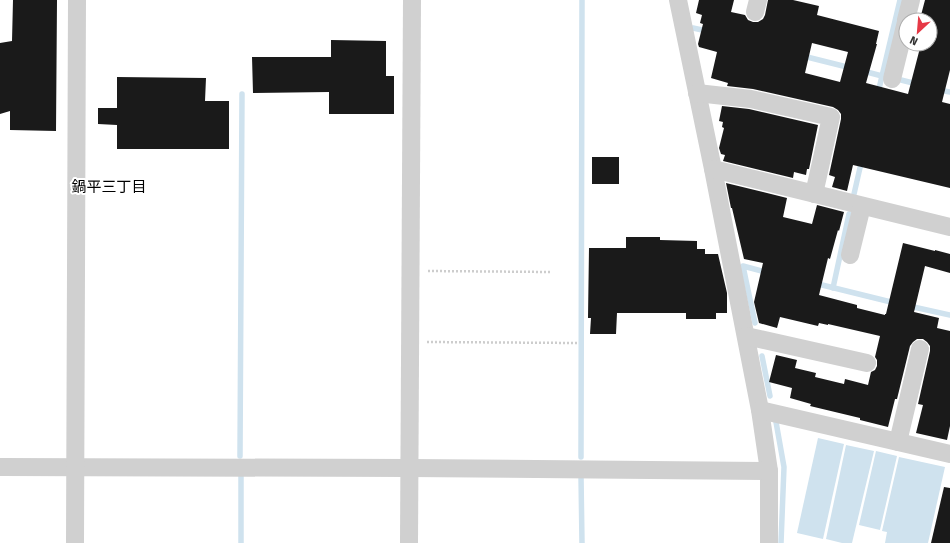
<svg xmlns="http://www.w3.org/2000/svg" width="950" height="543" font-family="'Fira Sans','Noto Sans JP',sans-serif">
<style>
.water{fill:#cfe2ee}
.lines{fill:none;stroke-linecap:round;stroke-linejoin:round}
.stream{stroke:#cfe2ee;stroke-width:5.5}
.building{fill:#1a1a1a;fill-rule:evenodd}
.path{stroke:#cdcdcd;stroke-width:2.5;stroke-dasharray:2 2;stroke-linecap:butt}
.minor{stroke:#d0d0d0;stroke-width:18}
.labels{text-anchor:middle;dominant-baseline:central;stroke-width:4;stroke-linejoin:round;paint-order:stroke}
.neighbourhood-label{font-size:15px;fill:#000;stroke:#fff}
</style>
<rect width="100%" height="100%" fill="#fff"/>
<g class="water">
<polygon points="818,438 844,444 823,539 797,533"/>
<polygon points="846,445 874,451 852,543 842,543 826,539"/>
<polygon points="876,451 897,456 880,530 859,525"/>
<polygon points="899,457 945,467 928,543 885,543 887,532 882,531"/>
</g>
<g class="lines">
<g class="stream">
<polyline points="693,28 707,31"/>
<polyline points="803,56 851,68"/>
<polyline points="863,71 882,76"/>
<polyline points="901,80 917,84"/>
<polyline points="939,90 950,92"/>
<polyline points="878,93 900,0"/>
<polyline points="854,194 862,159"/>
<polyline points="814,283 895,303"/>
<polyline points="833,288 849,214"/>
<polyline points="909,306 950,315"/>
<polyline points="755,323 743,266 769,273"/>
<polyline points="762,356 770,396"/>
<polyline points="776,422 784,467 781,543"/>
<polyline points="240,456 242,94"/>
<polyline points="581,457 582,0"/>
<polyline points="241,476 241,543"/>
<polyline points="581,476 582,543"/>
</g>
</g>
<g class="building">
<polygon points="13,0 57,0 56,131 10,130 10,111 0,114 0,43 12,41"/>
<path d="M699 0H734L731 12 745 15 748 20 753 22H758L763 19 765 15 768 0H793L819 6 817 15 879 31 876 44H877L866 83 908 94 921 44H919H930V20H918V19H920L925 0H950V70L942 102 950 104V188L853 165 847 191 832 187 835 177 829 175 841 119V114L838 110 833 107 753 89 727 86 728 83 711 78 717 52 699 47 698 44 703 24 700 23 702 15 696 13ZM812 43 848 52 840 82 805 73Z"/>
<polygon points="331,40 386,41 386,76 394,76 394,114 329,114 329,92 253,93 252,57 331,57"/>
<polygon points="117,77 206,78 205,101 229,101 229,149 117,149 117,125 98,124 98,108 117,108"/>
<polygon points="722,106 749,109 818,125 809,169 807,169 806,175 794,172 793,178 723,161 725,155 721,154 719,148 724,128 722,127 723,122 719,121"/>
<rect x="592" y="157" width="27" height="27"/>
<polygon points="726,183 787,198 783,217 812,224 817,205 844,212 839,231 838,230 830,259 828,258 819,295 857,305 857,308 885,315 885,314 886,314 903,243 935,251 935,250 950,254 950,273 925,266 914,312 939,318 937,328 950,331 950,426 947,440 916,433 923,405 918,404 930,351 930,346 927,342 923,339 917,339 913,342 910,346 897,399 895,399 888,427 860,420 860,418 810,406 811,404 790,398 792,388 769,382 776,355 797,360 795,368 816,373 815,377 844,384 845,379 868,385 871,372 875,370 877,366 877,360 875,357 880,336 828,324 828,325 819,323 818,326 780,317 777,328 759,323 754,302 763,263 744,259 732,208 731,208"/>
<polygon points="626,237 660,237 660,240 697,241 697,249 705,249 705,254 718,254 727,293 727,313 716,313 716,319 686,319 686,313 617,313 616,334 590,334 591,318 588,318 589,248 626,248"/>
<polygon points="944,487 950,488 950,543 931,543"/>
</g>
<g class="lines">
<g class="path">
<polyline points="428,271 551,272"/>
<polyline points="427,342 577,343"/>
</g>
<g class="minor">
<polyline points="678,0 713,169 760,410 769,471 769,543"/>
<polyline points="755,12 758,0"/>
<polyline points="906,20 911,0"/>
<polyline points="892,79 906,22"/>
<polyline points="697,93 751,99 831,117 814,194"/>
<polyline points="713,169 950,227"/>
<polyline points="850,255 862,206"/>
<polyline points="746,336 867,363"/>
<polyline points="760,410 950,454"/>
<polyline points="898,442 920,349"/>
<polyline points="0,467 409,468 769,471"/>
<polyline points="75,543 77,0"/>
<polyline points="409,543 412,0"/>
</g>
</g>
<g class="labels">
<g class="neighbourhood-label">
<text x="109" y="187">鍋平三丁目</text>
</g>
</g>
<g transform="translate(918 32) rotate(206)"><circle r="19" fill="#ffffff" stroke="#adadad"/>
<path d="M0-3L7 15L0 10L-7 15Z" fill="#e63946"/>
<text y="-6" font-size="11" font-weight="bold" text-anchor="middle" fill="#333333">N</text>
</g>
</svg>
